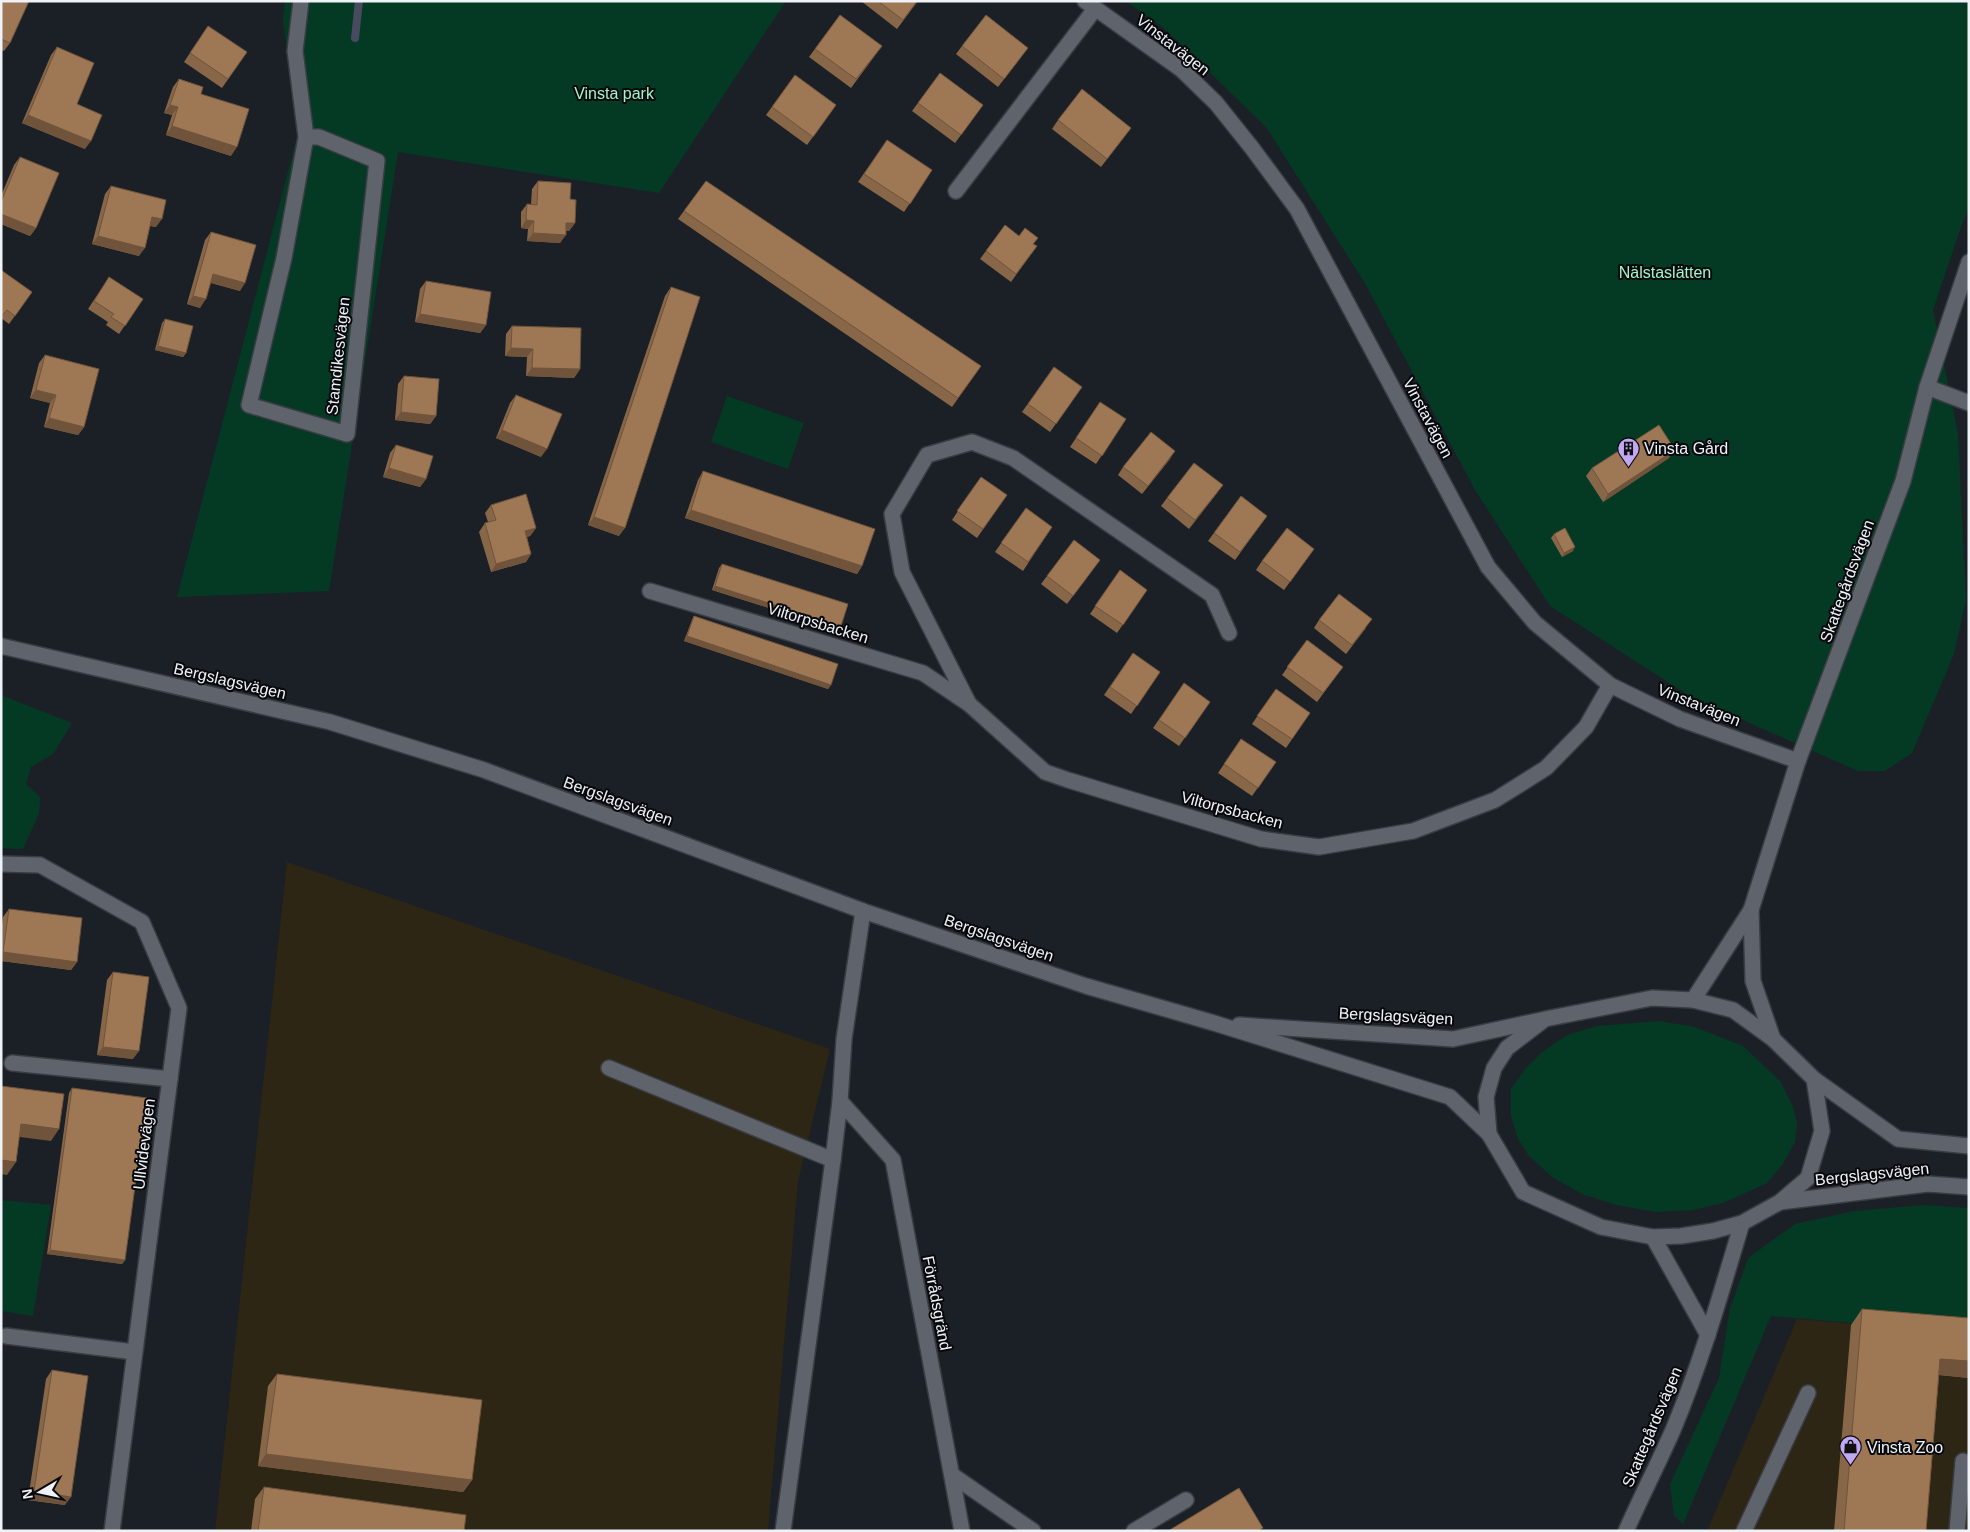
<svg xmlns="http://www.w3.org/2000/svg" width="1970" height="1532" font-family="Helvetica,sans-serif">
<style>
.industrial{fill:#2d2615}
.green{fill:#043923}
.lines{fill:none;stroke-linecap:round;stroke-linejoin:round}
.stream{stroke:#484b60;stroke-width:8}
.lane-casing{stroke:#393c42;stroke-width:18}
.street-casing{stroke:#393c42;stroke-width:18}
.secondary-casing{stroke:#393c42;stroke-width:18}
.lane{stroke:#5f646c;stroke-width:15}
.street{stroke:#5f646c;stroke-width:15}
.secondary{stroke:#5f646c;stroke-width:15}
.wall{fill:#886648}
.shaded-wall{fill:#6f533b}
.building{fill:#9e7754;stroke:#6f533b}
.labels{text-anchor:middle;dominant-baseline:central;stroke-width:4;stroke-linejoin:round;paint-order:stroke}
.street-label{font-size:16px;fill:#eff2f7;stroke:#07090c}
.park-label{font-size:16px;fill:#a4f5c8;stroke:#07090c}
.poi-label{font-size:16px;fill:#eff2f7;stroke:#07090c;text-anchor:start}
</style>
<rect width="100%" height="100%" fill="#1b2026"/>
<g class="industrial">
<polygon points="287,862 830,1049 798,1181 768,1531 215,1531"/>
<polygon points="1797,1319 1969,1333 1969,1531 1713,1531 1708,1529"/>
</g>
<g class="green">
<polygon points="285,1 786,1 659,193 398,152 329,591 177,597 298,133 283,21"/>
<polygon points="1126,1 1969,1 1969,209 1963,221 1933,310 1958,434 1966,600 1954,654 1912,753 1885,771 1858,771 1691,697 1550,606 1475,490 1366,285 1266,127 1164,28"/>
<polygon points="727,396 804,423 788,469 711,442"/>
<polygon points="1,695 72,723 53,754 31,767 26,784 40,797 39,813 23,849 1,848"/>
<polygon points="1659,1021 1695,1027 1743,1046 1780,1081 1793,1107 1797,1123 1795,1142 1783,1164 1767,1183 1723,1203 1693,1210 1656,1212 1616,1205 1582,1194 1552,1177 1529,1156 1518,1139 1511,1116 1511,1089 1526,1068 1542,1052 1567,1035 1597,1026"/>
<polygon points="1,1200 51,1205 33,1316 1,1311"/>
<polygon points="1923,1205 1969,1208 1969,1333 1771,1316 1683,1524 1674,1516 1670,1484 1719,1378 1730,1308 1748,1258 1795,1224 1854,1211"/>
</g>
<g class="lines">
<polyline class="stream" points="355,38 359,1"/>
<defs>
<g id="lane">
<polyline points="650,591 923,673 969,704"/>
<polyline points="12,1063 170,1079"/>
<polyline points="609,1068 833,1160 783,1531"/>
<polyline points="840,1101 893,1160 962,1531"/>
<polyline points="833,1160 840,1101 844,1039 863,911"/>
<polyline points="6,1336 134,1352"/>
<polyline points="952,1475 1033,1531"/>
<polyline points="1134,1531 1186,1500"/>
<polyline points="1744,1531 1808,1393"/>
<polyline points="1957,1531 1963,1461"/>
</g>
<g id="street">
<polyline points="301,1 295,51 306,137 284,258 249,405 347,434 377,161 319,137 306,137"/>
<polyline points="1085,1 1182,70 1216,103 1252,148 1297,209 1488,567 1535,623 1610,685 1680,719 1798,761"/>
<polyline points="956,191 1095,9"/>
<polyline points="1927,387 1969,403"/>
<polyline points="1229,633 1212,595 1013,458 972,442 927,455 892,514 902,572 969,704 1045,772 1068,780 1261,839 1319,847 1413,831 1495,800 1546,768 1586,727 1610,685"/>
<polyline points="1,864 40,865 142,922 179,1008 112,1531"/>
</g>
<g id="secondary">
<polyline points="1,646 330,722 484,770 863,911 1086,986 1214,1023 1450,1097 1489,1134"/>
<polyline points="1751,910 1753,981 1773,1039"/>
<polygon points="1652,998 1693,1000 1733,1010 1773,1039 1814,1079 1822,1131 1808,1178 1780,1202 1742,1223 1713,1231 1681,1236 1653,1237 1601,1227 1523,1192 1489,1134 1486,1097 1494,1068 1507,1048 1545,1019"/>
<polyline points="1693,1000 1751,910 1798,761 1903,481 1927,387 1969,262"/>
<polyline points="1239,1025 1453,1039 1541,1020"/>
<polyline points="1814,1079 1898,1139 1969,1146"/>
<polyline points="1780,1202 1928,1184 1969,1187"/>
<polyline points="1653,1237 1708,1335"/>
<path d="M1626 1531C1641 1497 1658 1464 1673 1430 1701 1363 1721 1293 1742 1223"/>
</g>
</defs>
<use href="#lane" class="lane-casing"/>
<use href="#street" class="street-casing"/>
<use href="#secondary" class="secondary-casing"/>
<use href="#lane" class="lane"/>
<use href="#street" class="street"/>
<use href="#secondary" class="secondary"/>
</g>
<g class="wall">
<polygon points="1,1 10,43 4,51 1,50"/>
<polygon points="861,1 918,1 897,29"/>
<polygon points="840,15 882,46 851,88 809,57"/>
<polygon points="208,26 247,52 222,88 184,62"/>
<polygon points="962,46 1022,56 998,87 956,54"/>
<polygon points="57,47 77,104 85,149 22,123 51,55"/>
<polygon points="940,73 983,105 955,143 912,111"/>
<polygon points="795,75 836,105 807,145 766,115"/>
<polygon points="179,79 201,94 231,156 166,135 172,115 164,113 173,87"/>
<polygon points="1058,120 1131,128 1101,167 1052,129"/>
<polygon points="887,140 932,170 904,212 858,182"/>
<polygon points="20,157 36,228 30,236 1,224 1,196 14,165"/>
<polygon points="538,181 570,199 575,223 569,231 566,231 560,243 527,241 528,229 521,228 521,212 527,204 531,205 532,189"/>
<polygon points="706,181 981,366 952,407 678,219"/>
<polygon points="111,186 156,227 150,226 139,256 92,244 105,194"/>
<polygon points="1005,225 1019,236 1037,246 1011,282 980,259"/>
<polygon points="211,232 240,291 211,283 200,308 187,304 205,240"/>
<polygon points="1,270 32,292 9,324 1,318"/>
<polygon points="109,277 143,299 119,334 106,325 108,322 88,309"/>
<polygon points="426,281 486,325 480,333 415,322 420,289"/>
<polygon points="671,287 619,536 588,525 665,296"/>
<polygon points="165,319 186,353 183,357 155,350 162,323"/>
<polygon points="512,326 580,369 574,378 526,376 527,357 505,356 506,334"/>
<polygon points="45,355 84,427 78,435 44,427 50,403 30,398 39,363"/>
<polygon points="1054,367 1082,387 1050,432 1022,412"/>
<polygon points="404,376 436,416 430,424 395,420 398,384"/>
<polygon points="516,395 541,457 496,438 510,403"/>
<polygon points="1094,411 1126,419 1096,464 1070,447"/>
<polygon points="396,445 426,479 420,487 383,477 390,453"/>
<polygon points="1669,458 1603,502 1586,476 1592,468"/>
<polygon points="1170,459 1142,494 1118,475 1123,467"/>
<polygon points="703,471 862,566 857,574 685,518 698,480"/>
<polygon points="981,477 1007,495 977,538 952,520"/>
<polygon points="1217,493 1189,529 1161,506 1167,498"/>
<polygon points="1241,496 1267,516 1235,560 1208,541"/>
<polygon points="491,505 536,528 530,536 527,537 531,554 526,562 491,572 479,532 485,523 488,522 485,513"/>
<polygon points="1026,508 1052,527 1023,571 995,552"/>
<polygon points="1554,534 1573,551 1562,557 1551,538"/>
<polygon points="1074,540 1100,560 1067,604 1041,584"/>
<polygon points="1314,549 1284,590 1256,570 1262,561"/>
<polygon points="722,564 839,630 712,590 719,568"/>
<polygon points="1120,570 1147,590 1117,633 1090,614"/>
<polygon points="694,616 831,685 828,689 684,641 692,620"/>
<polygon points="1319,620 1366,628 1346,654 1314,628"/>
<polygon points="1307,640 1343,667 1317,702 1282,675"/>
<polygon points="1133,653 1160,672 1131,714 1104,695"/>
<polygon points="1184,683 1210,702 1179,746 1153,728"/>
<polygon points="1276,689 1310,713 1286,748 1252,724"/>
<polygon points="1241,739 1276,762 1252,796 1218,773"/>
<polygon points="9,909 77,962 71,970 1,961 1,932 3,917"/>
<polygon points="113,972 133,1059 97,1055 107,980"/>
<polygon points="72,1088 125,1260 122,1264 47,1254 69,1093"/>
<polygon points="1862,1309 1969,1378 1939,1375 1926,1531 1834,1531 1851,1325"/>
<polygon points="52,1370 65,1505 28,1500 46,1379"/>
<polygon points="277,1374 472,1480 463,1492 258,1466 268,1386"/>
<polygon points="264,1487 464,1531 251,1531 255,1499"/>
</g>
<g class="shaded-wall">
<polygon points="170,105 178,107 172,115 164,113"/>
<polygon points="28,115 91,141 85,149 22,123"/>
<polygon points="172,126 237,147 231,156 166,135"/>
<polygon points="1,214 36,228 30,236 1,224"/>
<polygon points="152,217 162,219 156,227 147,225"/>
<polygon points="526,220 534,221 528,229 521,228"/>
<polygon points="566,223 575,223 569,231 561,231"/>
<polygon points="533,233 566,235 560,243 527,241"/>
<polygon points="98,236 145,248 139,256 92,244"/>
<polygon points="213,274 245,283 240,291 208,282"/>
<polygon points="193,296 206,299 200,308 187,304"/>
<polygon points="420,314 486,325 480,333 415,322"/>
<polygon points="158,346 186,353 183,357 155,350"/>
<polygon points="511,348 533,349 527,357 505,356"/>
<polygon points="532,368 580,369 574,378 526,376"/>
<polygon points="36,390 56,395 50,403 30,398"/>
<polygon points="401,412 436,416 430,424 395,420"/>
<polygon points="49,418 84,427 78,435 44,427"/>
<polygon points="502,430 547,449 541,457 496,438"/>
<polygon points="1675,450 1669,458 1603,502 1608,494"/>
<polygon points="1175,451 1170,459 1142,494 1148,486"/>
<polygon points="389,468 426,479 420,487 383,477"/>
<polygon points="1223,485 1217,493 1189,529 1195,520"/>
<polygon points="691,510 862,566 857,574 685,518"/>
<polygon points="594,517 625,528 619,536 588,525"/>
<polygon points="536,528 530,536 519,539 525,531"/>
<polygon points="1575,547 1573,551 1562,557 1564,553"/>
<polygon points="531,554 526,562 491,572 496,564"/>
<polygon points="715,586 841,626 839,630 712,590"/>
<polygon points="687,636 831,685 828,689 684,641"/>
<polygon points="3,952 77,962 71,970 1,961 1,955"/>
<polygon points="103,1047 139,1051 133,1059 97,1055"/>
<polygon points="21,1124 59,1129 51,1141 12,1136"/>
<polygon points="1,1160 16,1162 7,1175 1,1174"/>
<polygon points="50,1250 125,1260 122,1264 47,1254"/>
<polygon points="1940,1359 1969,1361 1969,1378 1929,1374"/>
<polygon points="266,1454 472,1480 463,1492 258,1466"/>
<polygon points="34,1491 71,1497 65,1505 28,1500"/>
</g>
<g class="building">
<polygon points="1,1 29,1 10,43 1,39"/>
<polygon points="878,1 917,1 903,20"/>
<polygon points="840,15 882,46 856,79 815,49"/>
<polygon points="986,15 1028,48 1004,79 962,46"/>
<polygon points="208,26 247,52 228,79 190,53"/>
<polygon points="57,47 94,63 77,104 102,115 91,141 28,115"/>
<polygon points="940,73 983,105 961,135 918,103"/>
<polygon points="795,75 836,105 813,137 772,107"/>
<polygon points="179,79 203,87 201,94 249,109 237,147 172,126 178,107 170,105"/>
<polygon points="1082,89 1131,128 1107,159 1058,120"/>
<polygon points="887,140 932,170 910,204 864,174"/>
<polygon points="20,157 59,173 36,228 1,214 1,202"/>
<polygon points="538,181 571,183 570,199 576,200 575,223 566,223 566,235 533,233 534,221 526,220 527,204 537,205"/>
<polygon points="706,181 981,366 958,398 684,211"/>
<polygon points="111,186 166,200 162,219 152,217 145,248 98,236"/>
<polygon points="1005,225 1019,236 1025,228 1038,238 1033,244 1037,246 1016,274 986,251"/>
<polygon points="211,232 256,245 245,283 213,274 206,299 193,296"/>
<polygon points="1,270 32,292 15,316 7,310 1,317"/>
<polygon points="109,277 143,299 125,326 111,317 114,314 94,301"/>
<polygon points="426,281 491,292 486,325 420,314"/>
<polygon points="671,287 700,297 625,528 594,517"/>
<polygon points="165,319 193,326 186,353 158,346"/>
<polygon points="512,326 581,328 580,369 532,368 533,349 511,348"/>
<polygon points="45,355 99,369 84,427 49,418 56,395 36,390"/>
<polygon points="1054,367 1082,387 1056,424 1028,404"/>
<polygon points="404,376 439,379 436,416 401,412"/>
<polygon points="516,395 562,414 547,449 502,430"/>
<polygon points="1100,402 1126,419 1102,456 1076,438"/>
<polygon points="1659,425 1675,450 1608,494 1592,468"/>
<polygon points="1151,432 1175,451 1148,486 1123,467"/>
<polygon points="396,445 433,456 426,479 389,468"/>
<polygon points="1194,463 1223,485 1195,520 1167,498"/>
<polygon points="703,471 875,529 862,566 691,510"/>
<polygon points="981,477 1007,495 983,529 957,511"/>
<polygon points="526,494 536,528 525,531 531,554 496,564 485,523 496,520 491,505"/>
<polygon points="1241,496 1267,516 1240,552 1214,533"/>
<polygon points="1026,508 1052,527 1028,562 1001,543"/>
<polygon points="1287,528 1314,549 1290,582 1262,561"/>
<polygon points="1565,528 1575,547 1564,553 1554,534"/>
<polygon points="1074,540 1100,560 1073,596 1047,576"/>
<polygon points="722,564 848,604 841,626 715,586"/>
<polygon points="1120,570 1147,590 1123,625 1095,606"/>
<polygon points="1339,594 1372,619 1352,645 1319,620"/>
<polygon points="694,616 838,664 831,685 687,636"/>
<polygon points="1307,640 1343,667 1323,693 1287,667"/>
<polygon points="1133,653 1160,672 1137,706 1110,687"/>
<polygon points="1184,683 1210,702 1185,738 1159,720"/>
<polygon points="1276,689 1310,713 1292,739 1257,716"/>
<polygon points="1241,739 1276,762 1258,788 1224,764"/>
<polygon points="9,909 82,918 77,962 3,952"/>
<polygon points="113,972 149,977 139,1051 103,1047"/>
<polygon points="1,1086 64,1094 59,1129 21,1124 16,1162 1,1160"/>
<polygon points="72,1088 147,1098 125,1260 50,1250"/>
<polygon points="1862,1309 1969,1318 1969,1361 1940,1359 1926,1531 1844,1531"/>
<polygon points="52,1370 88,1376 71,1497 34,1491"/>
<polygon points="277,1374 482,1400 472,1480 266,1454"/>
<polygon points="264,1487 466,1515 464,1531 258,1531"/>
<polygon points="1239,1488 1263,1528 1258,1531 1168,1531"/>
</g>
<defs>
<symbol id="building-pin" viewBox="-11 -11 22 30"><path d="M0 17L-7.5 6A9.5 9.5 0 1 1 7.5 6Z" fill="#c1a8f3" stroke="#07090c"/><path d="M-4-6H4V6H1V3H-1V6H-4ZM-2.5-4.3h1.7v1.8h-1.7ZM.8-4.3h1.7v1.8H.8ZM-2.5-1h1.7V.8h-1.7ZM.8-1h1.7V.8H.8Z" fill="#111"/></symbol>
<symbol id="shop-pin" viewBox="-11 -11 22 30"><path d="M0 17L-7.5 6A9.5 9.5 0 1 1 7.5 6Z" fill="#c1a8f3" stroke="#07090c"/><path d="M-5-2.5h2.3a2.7 3.5 0 0 1 5.4 0H5L5.5 6h-11ZM-1.5-2.5h3a1.5 2.3 0 0 0-3 0Z" fill="#111"/></symbol>
</defs>
<g fill-rule="evenodd">
<use href="#building-pin" x="1616" y="436" width="25" height="34"/>
<use href="#shop-pin" x="1838" y="1434" width="25" height="34"/>
</g>
<g class="labels">
<g class="street-label">
<text transform="translate(1173 45) rotate(38)">Vinstavägen</text>
<text transform="translate(338 356) rotate(-84)">Stamdikesvägen</text>
<text transform="translate(1428 418) rotate(62)">Vinstavägen</text>
<text transform="translate(1847 581) rotate(-70)">Skattegårdsvägen</text>
<text transform="translate(818 623) rotate(17)">Viltorpsbacken</text>
<text transform="translate(230 681) rotate(13)">Bergslagsvägen</text>
<text transform="translate(1699 705) rotate(22)">Vinstavägen</text>
<text transform="translate(618 801) rotate(20)">Bergslagsvägen</text>
<text transform="translate(1232 810) rotate(15)">Viltorpsbacken</text>
<text transform="translate(999 938) rotate(19)">Bergslagsvägen</text>
<text transform="translate(1396 1016) rotate(3)">Bergslagsvägen</text>
<text transform="translate(144 1144) rotate(-83)">Ullvidevägen</text>
<text transform="translate(1872 1174) rotate(-6)">Bergslagsvägen</text>
<text transform="translate(937 1303) rotate(79)">Förrådsgränd</text>
<text transform="translate(1652 1427) rotate(-67)">Skattegårdsvägen</text>
</g>
<g class="park-label">
<text x="614" y="93">Vinsta park</text>
<text x="1665" y="272">Nälstaslätten</text>
</g>
<g class="poi-label">
<text x="1644" y="448">Vinsta Gård</text>
<text x="1867" y="1447">Vinsta Zoo</text>
</g>
</g>
<rect width="1970" height="1532" fill="none" stroke="#eff2f7" stroke-width="5"/>
<g transform="translate(40 1492) rotate(261)" stroke="#07090c" stroke-width="4" paint-order="stroke">
<path d="M0-4L9 19L0 12L-9 19Z" fill="#eff2f7"/>
<text y="-8" font-size="14" font-weight="bold" text-anchor="middle" fill="#eff2f7">N</text>
</g>
</svg>
